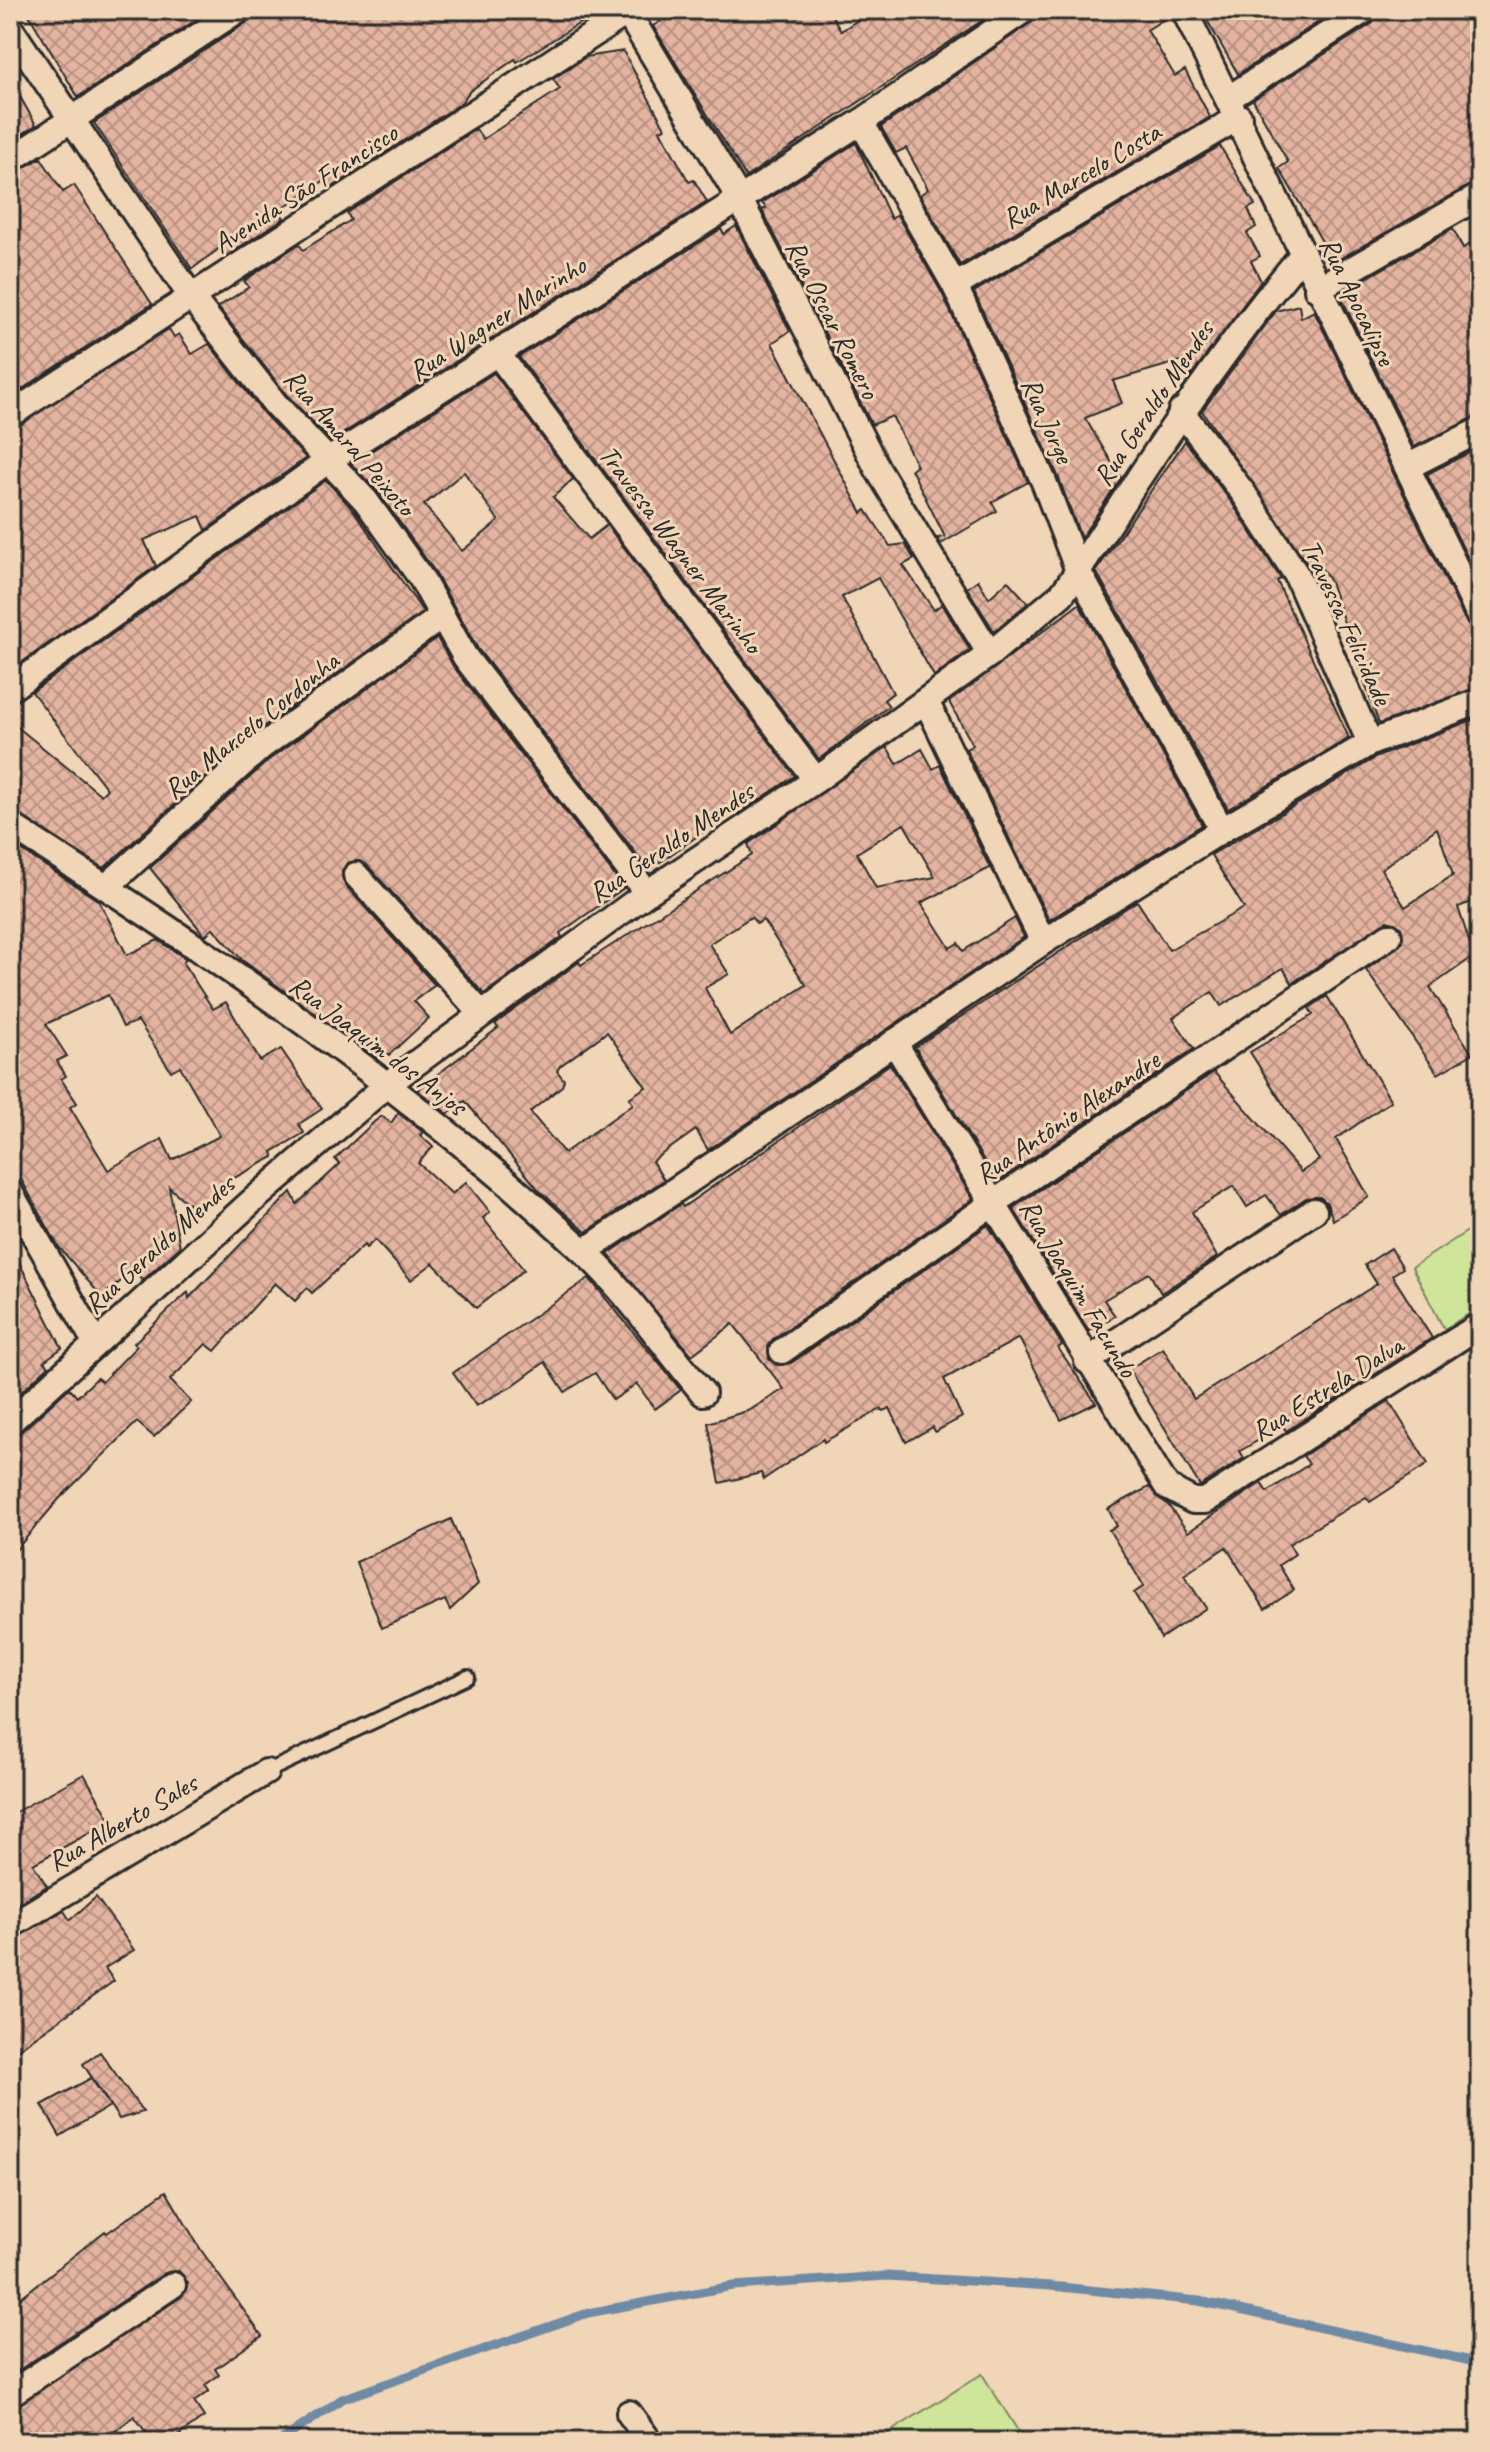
<svg xmlns="http://www.w3.org/2000/svg" width="1490" height="2452" font-family="Caveat,sans-serif">
<style>
.grass{fill:#cfe59a;stroke:#7d8862;stroke-width:2}
.lines{fill:none;stroke-linecap:round;stroke-linejoin:round}
.stream{stroke:#6e8aa5;stroke-width:9}
.building{fill:url(#building-cross-hatch);stroke:#2b2b2b;stroke-width:2;fill-rule:evenodd}
.service-casing{stroke:#2b2b2b;stroke-width:18}
.minor-casing{stroke:#2b2b2b;stroke-width:30}
.service{stroke:#f0d5b7;stroke-width:12}
.minor{stroke:#f0d5b7;stroke-width:24}
.labels{text-anchor:middle;dominant-baseline:central;stroke-width:6;stroke-linejoin:round;paint-order:stroke}
.street-label{font-size:28px;fill:#2b2b2b;stroke:#f0d5b7}
</style>
<defs>
<pattern id="building-cross-hatch" width="8" height="8" patternUnits="userSpaceOnUse" patternTransform="scale(2)"><rect width="8" height="8" fill="#e5b4a1"/><path d="M0 0l8 8M0 8l8-8" fill="none" stroke="#ba9383"/></pattern>
</defs>
<rect width="100%" height="100%" fill="#f0d5b7"/>
<filter id="ink" filterUnits="userSpaceOnUse"><feTurbulence type="fractalNoise" baseFrequency=".0125" numOctaves="2"/><feDisplacementMap in="SourceGraphic" scale="16" xChannelSelector="R" yChannelSelector="G"/><feConvolveMatrix kernelMatrix="1 2 1 2 8 2 1 2 1" color-interpolation-filters="sRGB"/></filter>
<g filter="url(#ink)">
<g class="grass">
<polygon points="1480,1223 1480,1307 1444,1329 1412,1267"/>
<polygon points="982,2374 1025,2442 874,2442"/>
</g>
<g class="lines">
<polyline class="stream" points="279,2442 342,2399 588,2313 733,2286 887,2276 1050,2286 1199,2301 1480,2363"/>
</g>
<g class="building">
<polygon points="26,10 211,10 78,97"/>
<polygon points="253,10 601,10 517,62 515,59 470,91 460,104 331,188 325,180 279,210 284,218 226,256 220,248 192,269 94,123 246,23"/>
<polygon points="678,10 829,10 841,31 873,10 998,10 746,177 653,26"/>
<polygon points="1039,10 1169,10 1170,15 1147,30 1175,76 1185,70 1210,117 960,265 920,195 928,189 906,148 896,153 881,127 1032,22"/>
<polygon points="1201,10 1337,10 1238,74"/>
<polygon points="1380,10 1480,10 1480,179 1334,262 1279,168 1288,162 1253,100 1373,23"/>
<polygon points="623,51 665,128 660,130 689,182 694,180 707,202 331,441 287,395 218,307 249,287 244,281 299,244 303,250 351,220 347,213 476,129 483,139 560,89 553,79 586,57"/>
<polygon points="10,79 36,125 10,142"/>
<polygon points="856,143 891,219 897,215 942,293 1028,482 992,502 997,511 941,544 937,538 945,537 911,469 917,466 892,416 872,425 762,210 766,208 762,203"/>
<polygon points="1220,146 1255,205 1248,209 1256,227 1247,233 1260,256 1251,261 1261,281 1189,378 1184,360 1113,381 1122,403 1085,418 1121,478 1081,538 1058,476 974,292"/>
<polygon points="41,158 63,192 74,185 152,304 10,397 10,175"/>
<polygon points="736,226 790,331 772,343 862,513 866,510 890,546 905,544 914,559 903,565 934,610 942,604 970,650 934,676 878,578 842,597 893,693 884,700 889,706 819,759 519,357 721,229 724,234"/>
<polygon points="1453,229 1463,248 1480,238 1480,415 1414,447 1341,297 1351,291 1349,288"/>
<polygon points="1299,305 1301,318 1314,311 1467,624 1480,632 1480,686 1379,724 1330,582 1318,562 1309,566 1202,411 1276,311"/>
<polygon points="169,329 174,337 179,334 192,354 209,344 264,414 306,458 206,530 200,516 144,540 156,566 14,668 10,663 10,430"/>
<path d="M494 373 573 479 553 497 589 539 607 525 795 776 738 814 736 809 649 870 478 649 433 569 378 492 351 464ZM464 472 499 521 462 551 424 505Z"/>
<polygon points="1185,441 1232,503 1281,579 1277,581 1349,738 1228,809 1096,571"/>
<polygon points="1480,447 1480,583 1427,474"/>
<polygon points="326,480 354,511 423,612 252,735 104,868 10,810 10,721 101,795 107,789 32,692"/>
<polygon points="978,580 989,598 1008,581 1028,603 994,631 967,588"/>
<polygon points="1079,604 1202,825 1049,920 966,749 973,745 949,702"/>
<polygon points="437,638 453,666 624,888 560,933 562,937 484,994 367,865 360,861 347,863 342,871 345,885 435,985 414,1001 429,1018 389,1055 386,1053 378,1059 242,960 213,928 205,936 150,868 270,759"/>
<path d="M1480 717V899L1458 907 1474 956 1430 987 1472 1054 1438 1074 1366 970 1403 942 1401 927 1387 921 1292 983 1283 968 1221 1006 1212 992 1173 1018 1194 1049 997 1182 915 1047 1137 901 1169 950 1244 908 1211 855 1377 757ZM1437 828 1453 875 1405 907 1381 869Z"/>
<path d="M887 747 897 764 922 749 933 769 940 765 990 868 921 903 950 948 958 943 963 951 1015 918 1024 937 708 1150 696 1130 652 1161 664 1180 586 1232 539 1190 465 1101 448 1114 417 1090 498 1028 495 1024 579 962 581 965 752 855 748 844ZM904 824 935 877 876 888 857 853ZM751 917 757 924 763 920 806 985 730 1035 705 988 729 974 709 944ZM607 1032 646 1087 629 1098 633 1104 564 1153 530 1112 562 1086 564 1080 557 1071 560 1066Z"/>
<path d="M10 843 99 901 127 955 158 940 186 959 183 963 213 1009 226 1002 260 1061 281 1049 322 1109 299 1124 304 1133 272 1152 274 1157 215 1188 219 1195 196 1208V1211L169 1187 180 1247 142 1281 134 1270 102 1297 58 1246 10 1159ZM108 995 123 1027 138 1021 171 1071 180 1066 220 1136 172 1160 162 1139 108 1170 70 1107 77 1103 61 1079 66 1076 57 1061 67 1056 46 1024Z"/>
<polygon points="1327,996 1391,1101 1336,1139 1369,1197 1333,1220 1327,1203 1320,1197 1306,1198 1281,1215 1266,1195 1247,1207 1234,1186 1192,1212 1217,1257 1161,1293 1149,1273 1104,1300 1115,1316 1089,1331 1013,1208 1214,1072 1301,1172 1319,1160 1250,1052 1313,1015 1309,1008"/>
<polygon points="890,1064 973,1199 773,1339 768,1345 769,1359 776,1365 791,1363 988,1225 1062,1345 1058,1348 1096,1403 1061,1420 1019,1338 944,1379 962,1417 935,1432 933,1427 906,1442 890,1408 883,1411 881,1409 824,1442 823,1439 764,1479 761,1473 720,1483 708,1423 750,1410 784,1389 733,1324 692,1355 608,1254 681,1204 683,1207"/>
<polygon points="398,1113 423,1132 420,1135 433,1147 418,1163 452,1194 466,1182 490,1212 483,1218 524,1270 476,1308 433,1263 411,1280 375,1240 366,1248 364,1245 312,1293 307,1288 295,1301 275,1283 215,1351 206,1344 170,1380 191,1402 154,1437 137,1422 59,1499 10,1557 10,1437 20,1433 69,1388 77,1397 97,1378 102,1382 137,1346 134,1343 188,1292 189,1298 291,1192 297,1204 340,1164 335,1159 374,1122 382,1116 391,1123"/>
<polygon points="10,1244 62,1348 44,1361 49,1366 10,1402"/>
<polygon points="1391,1248 1403,1268 1392,1275 1432,1338 1286,1431 1283,1426 1240,1451 1244,1458 1200,1486 1129,1369 1163,1348 1194,1399 1377,1284 1365,1265"/>
<polygon points="589,1278 681,1390 655,1409 637,1384 613,1400 595,1373 565,1392 545,1362 511,1387 476,1406 453,1373"/>
<polygon points="1389,1401 1428,1464 1370,1502 1366,1497 1289,1544 1295,1554 1279,1565 1294,1590 1265,1609 1226,1547 1184,1575 1206,1608 1161,1638 1134,1593 1144,1586 1109,1530 1117,1526 1108,1509 1149,1487 1168,1505 1188,1532 1261,1483 1267,1492 1309,1464 1303,1456"/>
<polygon points="451,1519 478,1584 450,1610 445,1600 382,1628 356,1562"/>
<polygon points="84,1774 111,1821 33,1864 47,1886 10,1908 10,1815"/>
<polygon points="96,1897 134,1950 105,1968 114,1981 10,2055 10,1941 64,1911 70,1920"/>
<polygon points="100,2052 143,2112 119,2119 83,2064"/>
<polygon points="91,2078 110,2106 60,2136 42,2105"/>
<polygon points="166,2191 201,2250 262,2336 215,2369 219,2375 205,2385 209,2391 194,2402 204,2417 170,2442 153,2442 134,2416 102,2442 10,2442 10,2409 181,2297 188,2283 179,2271 165,2273 10,2376 10,2306 105,2231 107,2233"/>
</g>
<g class="lines">
<defs>
<polyline id="service" points="266,1772 468,1677"/>
<g id="minor">
<polyline points="626,10 739,198 878,470 990,654"/>
<polyline points="1184,10 1480,617"/>
<polyline points="10,28 192,298 276,405 366,501 421,578 465,657 647,893"/>
<polyline points="1229,98 1365,10"/>
<polyline points="861,122 955,286 1044,482 1078,571 1222,830"/>
<polyline points="10,160 238,10"/>
<polyline points="955,286 1239,117"/>
<polyline points="1317,289 1480,196"/>
<polyline points="498,354 816,780"/>
<polyline points="1181,411 1244,494 1296,574 1370,743"/>
<polyline points="10,415 631,10"/>
<polyline points="1407,467 1480,430"/>
<polyline points="10,689 329,460 861,122 1024,10"/>
<polyline points="926,701 1043,942"/>
<path d="M10 825C210 953 409 1087 582 1250 625 1289 665 1348 703 1393"/>
<polyline points="356,875 482,1014"/>
<polyline points="106,887 261,747 441,617"/>
<polyline points="894,1042 1167,1487 1193,1501 1205,1501 1480,1325"/>
<polyline points="10,1192 95,1342"/>
<polyline points="585,1251 1043,942 1222,830 1370,743 1480,701"/>
<polyline points="782,1351 993,1203 1389,936"/>
<polyline points="1087,1361 1314,1211"/>
<path d="M10 1422 250 1203 389 1083 647 893 816 780 990 654 1062 594 1078 571C1149 461 1218 355 1302 255"/>
<polyline points="10,1926 266,1772"/>
<polyline points="10,2394 173,2285"/>
<polyline points="629,2413 650,2442"/>
</g>
</defs>
<use href="#service" class="service-casing"/>
<use href="#minor" class="minor-casing"/>
<use href="#service" class="service"/>
<use href="#minor" class="minor"/>
</g>
</g>
<g class="labels">
<g class="street-label">
<text transform="translate(1081 175) rotate(-31)">Rua Marcelo Costa</text>
<text transform="translate(305 188) rotate(-33)">Avenida São Francisco</text>
<text transform="translate(1358 301) rotate(64)">Rua Apocalipse</text>
<text transform="translate(497 318) rotate(-33)">Rua Wagner Marinho</text>
<text transform="translate(833 319) rotate(63)">Rua Oscar Romero</text>
<text transform="translate(1153 403) rotate(-56)">Rua Geraldo Mendes</text>
<text transform="translate(1048 420) rotate(66)">Rua Jorge</text>
<text transform="translate(350 442) rotate(49)">Rua Amaral Peixoto</text>
<text transform="translate(681 549) rotate(53)">Travessa Wagner Marinho</text>
<text transform="translate(1347 622) rotate(65)">Travessa Felicidade</text>
<text transform="translate(251 725) rotate(-39)">Rua Marcelo Cordonha</text>
<text transform="translate(671 842) rotate(-34)">Rua Geraldo Mendes</text>
<text transform="translate(378 1045) rotate(37)">Rua Joaquim dos Anjos</text>
<text transform="translate(1067 1117) rotate(-34)">Rua Antônio Alexandre</text>
<text transform="translate(159 1244) rotate(-42)">Rua Geraldo Mendes</text>
<text transform="translate(1079 1288) rotate(59)">Rua Joaquim Facundo</text>
<text transform="translate(1327 1388) rotate(-32)">Rua Estrela Dalva</text>
<text transform="translate(122 1822) rotate(-30)">Rua Alberto Sales</text>
</g>
</g>
<rect width="1490" height="2452" fill="none" stroke="#f0d5b7" stroke-width="40"/>
<rect x="20" y="20" width="1450" height="2412" fill="none" stroke="#2b2b2b" stroke-width="3" filter="url(#ink)"/>
</svg>
